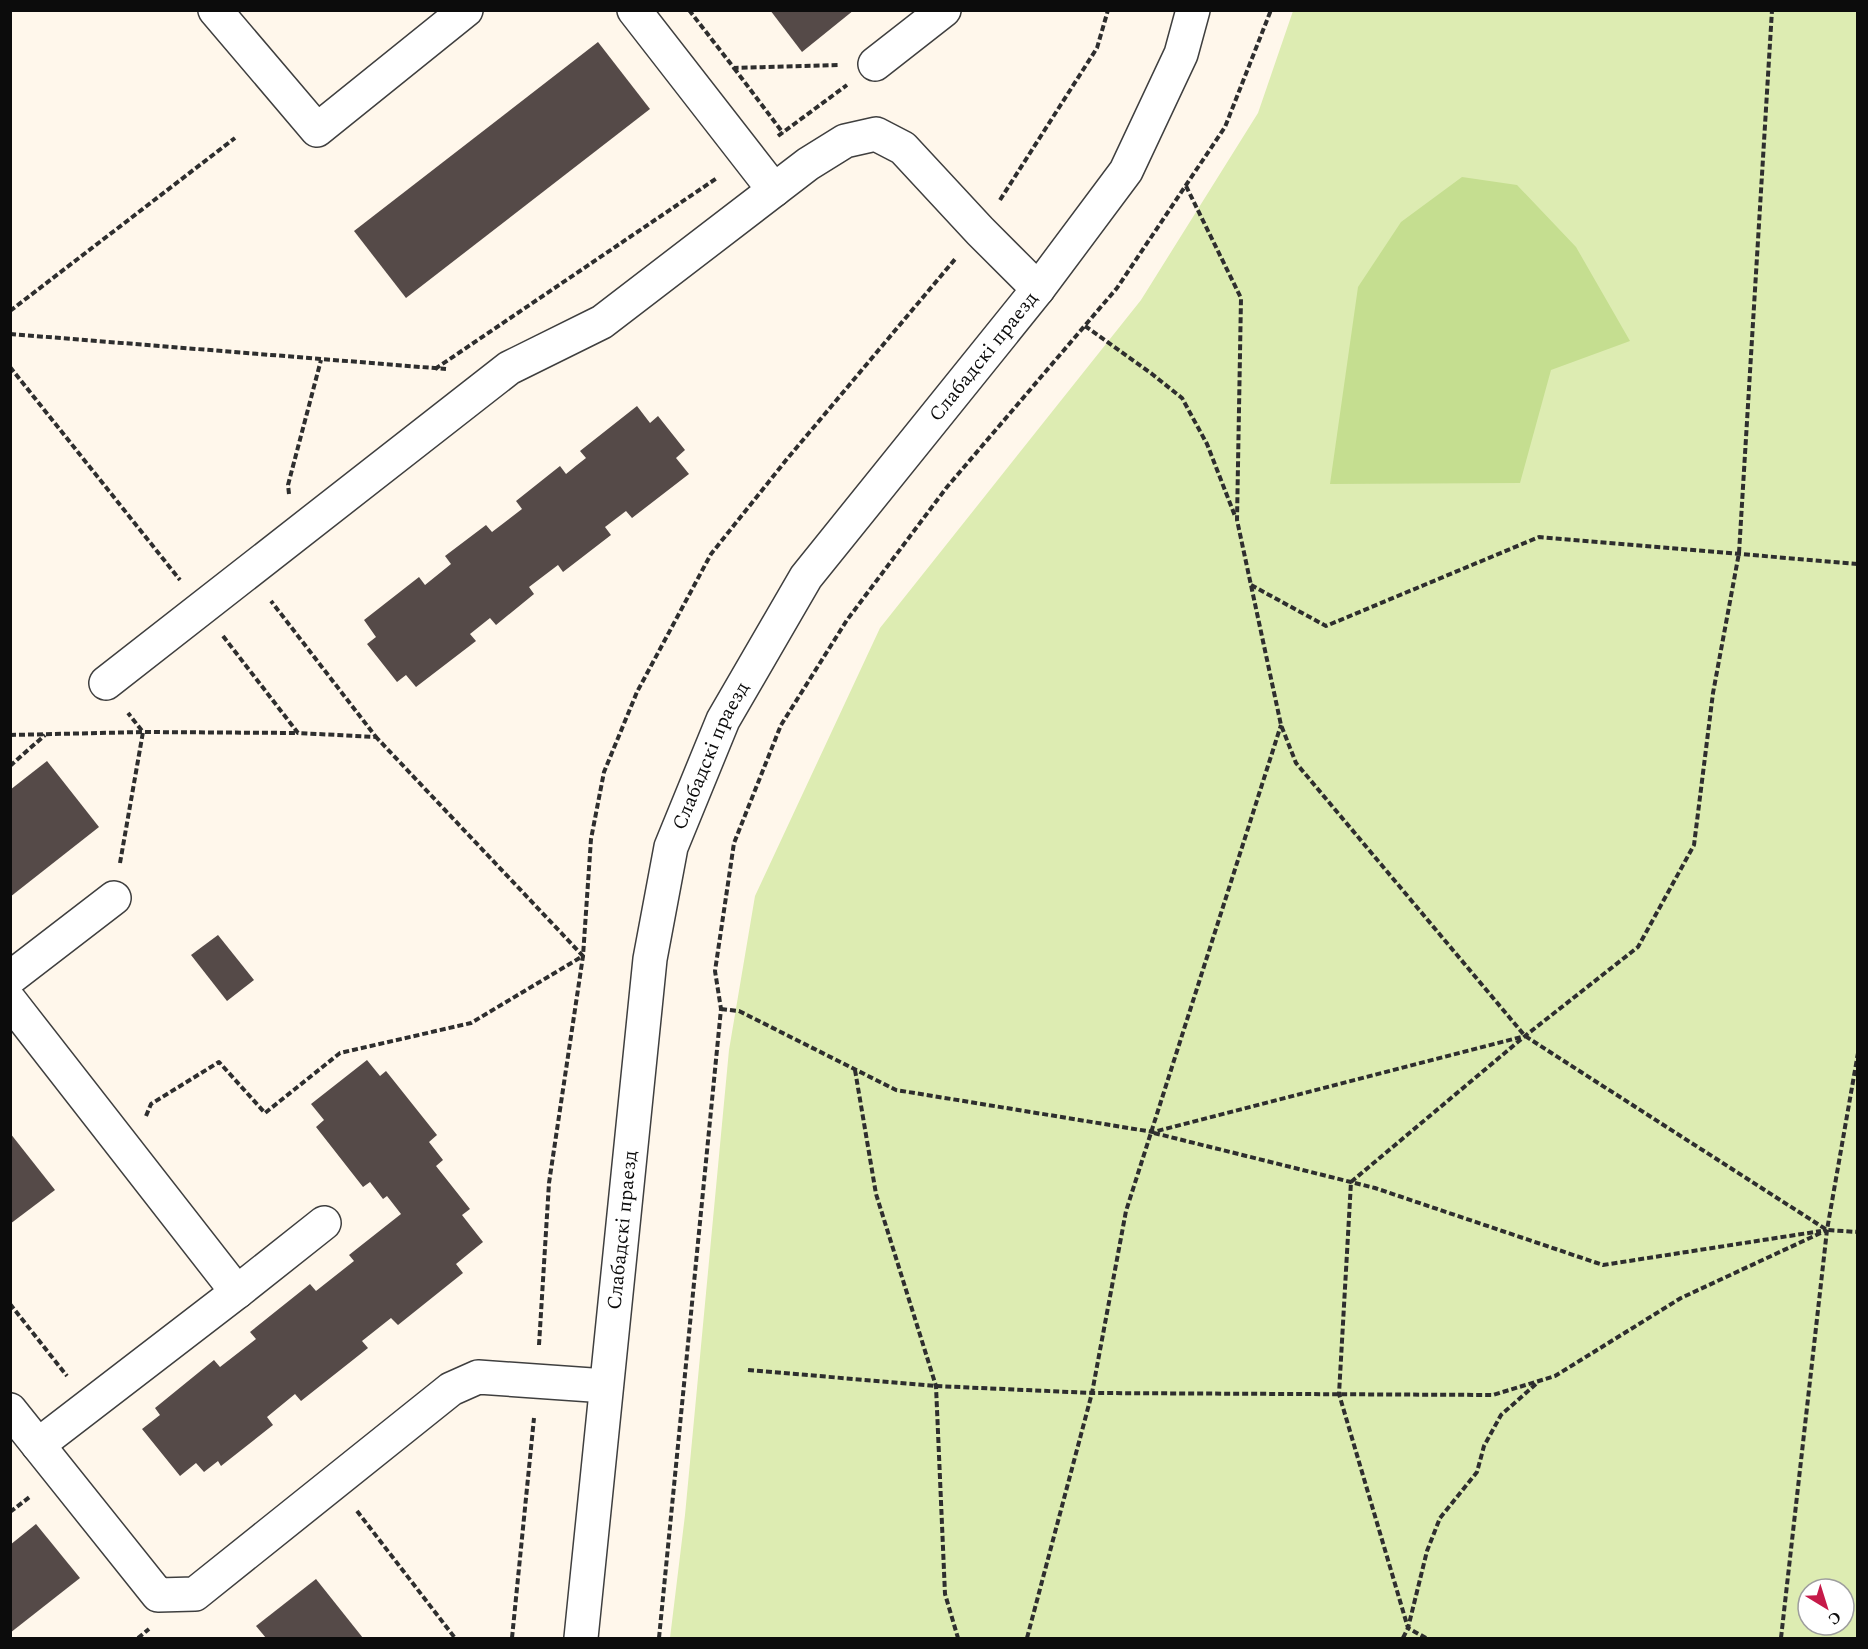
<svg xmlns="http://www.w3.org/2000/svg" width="1868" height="1649" font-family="Spectral,serif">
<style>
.green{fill:#ddecb2;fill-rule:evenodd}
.forest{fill:#c5de90}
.building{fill:#554a48}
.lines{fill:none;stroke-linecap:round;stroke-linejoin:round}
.minor-casing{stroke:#3f3f3f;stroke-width:36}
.path{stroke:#2e2e2e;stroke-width:4;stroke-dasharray:6 3;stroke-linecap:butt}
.minor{stroke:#fff;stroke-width:33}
.labels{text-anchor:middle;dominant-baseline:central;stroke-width:6;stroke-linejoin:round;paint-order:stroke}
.street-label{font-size:20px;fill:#0c0c0c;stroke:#fff}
</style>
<rect width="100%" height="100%" fill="#fff7eb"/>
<path class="green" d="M1293 11H1857V1638H670L685 1515 729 1050 755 896 880 628 1141 300 1258 113ZM1808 1589H1844V1625H1808Z"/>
<polygon class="forest" points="1462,177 1517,185 1576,247 1630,341 1551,370 1520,483 1330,484 1358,287 1401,222"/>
<g class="building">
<polygon points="770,10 854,10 802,52"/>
<polygon points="598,42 650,109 406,298 354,231"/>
<polygon points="637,406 650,423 658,416 685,450 676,458 689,474 632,518 626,511 605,527 611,535 563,572 558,565 529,587 534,594 496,625 490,618 470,634 476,641 416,687 406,675 397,682 367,644 376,637 364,620 419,577 425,585 451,564 445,556 486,525 492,532 522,509 516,501 560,466 566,474 577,465 586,458 580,451"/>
<polygon points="47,761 99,827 10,897 10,790"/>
<polygon points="218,935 254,980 227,1001 191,955"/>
<polygon points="367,1060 380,1076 386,1071 437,1135 429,1142 443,1160 436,1166 470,1209 462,1215 483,1242 456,1264 463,1273 398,1325 391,1318 362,1341 368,1348 301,1401 295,1394 267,1417 273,1425 221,1466 218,1461 204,1472 196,1463 180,1476 142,1429 160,1415 155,1408 214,1360 220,1367 256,1339 250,1332 310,1284 316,1291 354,1261 349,1255 401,1214 387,1196 383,1199 370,1182 363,1187 316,1127 324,1120 311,1104"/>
<polygon points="10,1133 55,1190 10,1224"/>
<polygon points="36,1524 80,1578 10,1633 10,1545"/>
<polygon points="316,1579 363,1638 266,1638 256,1626"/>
</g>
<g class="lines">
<defs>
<g id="minor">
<polyline points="215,10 317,130 466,10"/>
<polyline points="634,10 774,190"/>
<polyline points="875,64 944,10"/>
<polyline points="106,683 509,368 602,322 808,164 845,141 876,134 903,148 980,231 1038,289"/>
<polyline points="10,978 114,898"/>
<polyline points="10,1001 237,1292 38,1445"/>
<polyline points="237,1292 324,1223"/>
<polyline points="10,1410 158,1595 195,1594 451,1389 478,1377 606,1386"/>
<path id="s1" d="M581 1638 650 959 671 847 723 720 806 577 1038 289 1126 171 1181 54 1193 10"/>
</g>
</defs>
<use href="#minor" class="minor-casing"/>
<g class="path">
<polyline points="689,10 734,68 840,65"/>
<polyline points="734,68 783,133"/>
<polyline points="778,136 847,85"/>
<polyline points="1186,186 1241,298 1237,520 1281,725 1296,763 1525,1036 1827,1230 1858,1232"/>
<polyline points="1000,200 1097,48 1108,10"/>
<polyline points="10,311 235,138"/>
<polyline points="1085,326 1152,374 1182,398 1207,444 1235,516"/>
<polyline points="10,334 446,369"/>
<polyline points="10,367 180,580"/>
<polyline points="435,369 717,178"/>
<polyline points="289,494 288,485 321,360"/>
<polyline points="1251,585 1326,626 1539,537 1858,564"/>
<polyline points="223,636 298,733 376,737 271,601"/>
<polyline points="10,735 143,732 298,733"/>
<polyline points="10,766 45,735"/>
<polyline points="120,863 143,732 128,713"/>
<polyline points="721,1009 739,1011 896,1090 1153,1132 1521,1037"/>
<polyline points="855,1070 876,1194 936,1386 945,1594 958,1638"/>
<polyline points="146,1116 151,1104 219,1062 265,1113 340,1053 471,1023 583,956 376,737"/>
<polyline points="1154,1133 1375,1188 1603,1265 1821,1231"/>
<polyline points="10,1304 67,1376"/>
<polyline points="539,1345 549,1183 583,956 591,839 604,772 637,692 711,554 787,459 956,258"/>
<polyline points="748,1370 936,1386 1092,1393 1493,1395 1555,1376 1681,1298 1827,1230"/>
<polyline points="357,1511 455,1638"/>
<polyline points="10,1512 31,1496"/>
<polyline points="138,1638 149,1629"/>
<polyline points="512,1638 534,1418"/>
<polyline points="659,1638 721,1009 715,971 734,843 781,725 847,620 947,487 1117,288 1225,127 1271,10"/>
<polyline points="1027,1638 1092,1393 1126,1211 1281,725"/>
<polyline points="1403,1638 1408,1628 1427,1551 1440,1518 1477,1472 1484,1446 1501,1415 1537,1383"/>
<polyline points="1426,1638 1408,1628 1339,1394 1351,1182 1525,1036 1638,947 1694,845 1713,693 1739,553 1772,10"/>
<polyline points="1781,1638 1827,1230 1858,1053"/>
</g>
<use href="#minor" class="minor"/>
</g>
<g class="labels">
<g class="street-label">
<text stroke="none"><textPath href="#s1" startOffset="1382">Слабадскі праезд</textPath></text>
<text stroke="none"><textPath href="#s1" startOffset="896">Слабадскі праезд</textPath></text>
<text stroke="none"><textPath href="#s1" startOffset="410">Слабадскі праезд</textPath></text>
</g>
</g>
<rect width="1868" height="1649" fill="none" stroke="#0c0c0c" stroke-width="24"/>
<g transform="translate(1826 1607) rotate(142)"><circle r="28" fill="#ffffff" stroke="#9e9e9e" stroke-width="1.5"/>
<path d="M0-4.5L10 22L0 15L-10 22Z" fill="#c61a49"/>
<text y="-9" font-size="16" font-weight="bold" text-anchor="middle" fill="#0c0c0c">С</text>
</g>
</svg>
